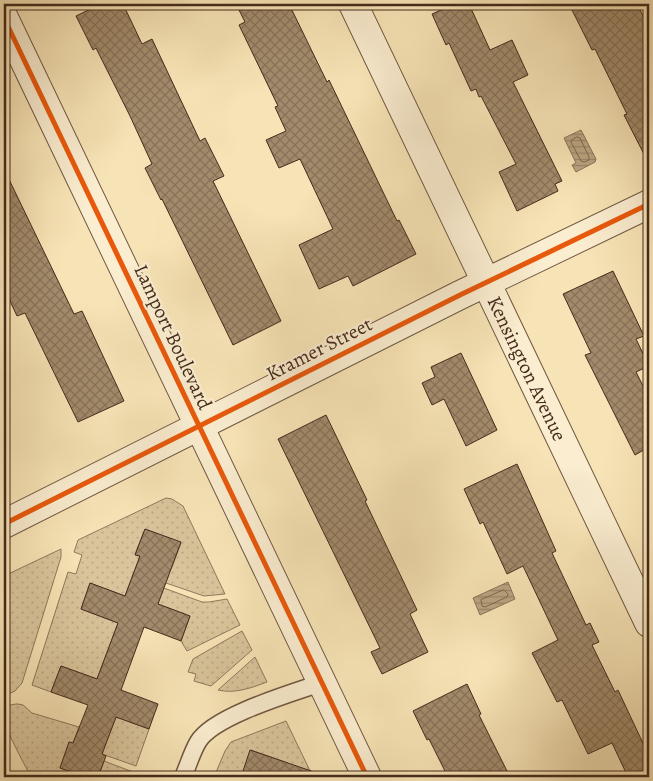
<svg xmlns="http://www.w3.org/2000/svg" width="653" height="781" font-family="Alegreya,serif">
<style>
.grass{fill:url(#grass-dots);stroke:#8f785c}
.water{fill:url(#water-rules);stroke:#8b7459}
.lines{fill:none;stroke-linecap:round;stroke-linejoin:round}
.shore{stroke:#80684f;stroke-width:1}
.building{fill:url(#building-cross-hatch);stroke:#452b1c}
.lane-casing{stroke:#725942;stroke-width:19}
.street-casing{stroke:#725942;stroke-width:30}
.lane{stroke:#faedd0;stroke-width:16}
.street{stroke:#faedd0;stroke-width:28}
.cycleway-casing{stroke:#faedd0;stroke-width:8}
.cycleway{stroke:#e8590c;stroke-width:5}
.labels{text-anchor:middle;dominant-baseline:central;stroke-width:4.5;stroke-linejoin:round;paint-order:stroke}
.street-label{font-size:20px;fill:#452b1c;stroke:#faedd0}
</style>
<defs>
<pattern id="grass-dots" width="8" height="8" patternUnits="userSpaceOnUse" patternTransform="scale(1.25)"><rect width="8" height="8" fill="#d9c59c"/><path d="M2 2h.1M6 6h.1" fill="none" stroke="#bca986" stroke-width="1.8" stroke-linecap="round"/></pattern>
<pattern id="water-rules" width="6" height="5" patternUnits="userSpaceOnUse" patternTransform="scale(1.25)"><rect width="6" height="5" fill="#baa582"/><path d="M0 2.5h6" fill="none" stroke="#99876a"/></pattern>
<pattern id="building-cross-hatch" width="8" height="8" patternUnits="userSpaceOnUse" patternTransform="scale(1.25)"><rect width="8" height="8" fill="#a28b6c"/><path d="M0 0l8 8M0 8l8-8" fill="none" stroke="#867258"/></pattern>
</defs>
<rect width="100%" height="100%" fill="#f7e4b6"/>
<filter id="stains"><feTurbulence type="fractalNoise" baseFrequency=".004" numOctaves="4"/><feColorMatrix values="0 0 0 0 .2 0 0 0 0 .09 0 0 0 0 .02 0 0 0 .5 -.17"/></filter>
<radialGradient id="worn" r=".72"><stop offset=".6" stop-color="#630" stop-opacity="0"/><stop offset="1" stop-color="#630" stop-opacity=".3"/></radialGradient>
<g class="grass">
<polygon points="166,498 172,499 183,506 225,594 204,596 163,582 172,567 181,543 145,529 135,554 140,556 125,596 90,583 81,609 118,623 97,679 61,666 51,692 32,685 68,572 76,574 82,555 74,552 78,540"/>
<polygon points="61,549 61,557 22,683 15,691 4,696 4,576"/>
<polygon points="161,587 202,602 209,602 227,599 240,625 187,651 181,641 190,616 155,603"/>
<polygon points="242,631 252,650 211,686 194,681 196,674 188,672 193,659"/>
<path d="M255 657 267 682C251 688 235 694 218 690Z"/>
<path d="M18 704 23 705 32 713 79 727 73 743 69 742 60 768 85 777H31C25 765 2 725 4 714 5 706 11 704 18 704Z"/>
<polygon points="116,717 149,729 136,766 102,754"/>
<polygon points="286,721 313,777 283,777 288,763 251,750 242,777 243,777 214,777 225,751 231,742"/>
<polygon points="104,761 133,772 131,777 98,777"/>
</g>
<g class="water">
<polygon points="581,130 596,159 595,162 576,172 572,165 576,163 564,138"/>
<polygon points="508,582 515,599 480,615 473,598"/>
</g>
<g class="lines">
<g class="shore">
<polygon points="577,137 580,138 589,157 589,160 584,162 581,161 571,142 572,140"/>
<polygon points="504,590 508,594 507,597 485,607 482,606 481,600"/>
</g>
</g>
<g class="building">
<polygon points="101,4 123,4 142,44 152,39 200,141 205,138 224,176 213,181 281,321 233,345 162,199 161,200 145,168 152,164 130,116 96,48 93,50 76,16"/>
<polygon points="236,4 289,4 327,82 329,80 397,221 399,220 416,254 353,286 348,276 319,289 299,245 333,229 300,159 279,168 266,140 286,131 275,107 278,106 239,25 245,22"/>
<polygon points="455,4 469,4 490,50 512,40 528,75 513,82 562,181 555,184 558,191 517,211 499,172 516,164 481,96 479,97 476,89 471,91 449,43 446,45 432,14"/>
<polygon points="569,4 637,4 649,28 649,164 624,115 627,114 595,49 592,50"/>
<polygon points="4,169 74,314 82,311 124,401 78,422 25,313 17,316 4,288"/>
<polygon points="613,271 644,336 636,339 649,366 636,372 649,398 649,447 635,455 585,355 591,353 563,294"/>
<polygon points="461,353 497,430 466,446 444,399 432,405 422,383 435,377 431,367"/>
<polygon points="326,415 367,500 365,501 417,610 410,614 428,652 382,674 371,652 380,648 278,439"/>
<polygon points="517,464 556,551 552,553 586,625 590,623 599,642 592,645 615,692 618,690 649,756 649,777 628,777 612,743 588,754 562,700 557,702 532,653 558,640 523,566 507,574 483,522 480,524 464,489"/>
<polygon points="145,529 181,542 158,604 190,616 181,641 144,627 121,690 158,704 149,729 116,717 102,754 106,756 98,777 85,777 60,768 69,742 73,743 88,705 51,692 61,666 97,679 118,623 81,609 90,583 125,596 140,556 135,555"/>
<polygon points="467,684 481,714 479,715 510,777 448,777 429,739 427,740 413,711"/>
<polygon points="250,750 320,774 319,777 241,777"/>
</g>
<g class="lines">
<defs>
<path id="lane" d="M183 777C188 766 192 752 198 742 213 716 292 693 321 683"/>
<g id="street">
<path id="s1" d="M353 4 649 623"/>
<polyline points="4,18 367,777"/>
<polyline points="4,524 460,295 649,204"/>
</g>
</defs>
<use href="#lane" class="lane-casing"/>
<use href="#street" class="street-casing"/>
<use href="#lane" class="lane"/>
<use href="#street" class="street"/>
<defs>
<g id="cycleway">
<polyline points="4,18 367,777"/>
<polyline points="4,524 460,295 649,204"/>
</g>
</defs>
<use href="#cycleway" class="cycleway-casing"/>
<use href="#cycleway" class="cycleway"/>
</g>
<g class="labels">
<g class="street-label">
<text transform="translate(173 337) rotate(65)">Lamport Boulevard</text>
<text transform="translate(319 349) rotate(-27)">Kramer Street</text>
<text stroke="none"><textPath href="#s1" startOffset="404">Kensington Avenue</textPath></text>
</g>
</g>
<rect width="653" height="781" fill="none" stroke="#f7e4b6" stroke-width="20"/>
<rect x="5" y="5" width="643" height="771" fill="none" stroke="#452b1c" stroke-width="2.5"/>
<rect x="10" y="10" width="633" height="761" fill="none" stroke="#452b1c"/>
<rect width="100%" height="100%" filter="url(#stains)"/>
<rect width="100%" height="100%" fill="url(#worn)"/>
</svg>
